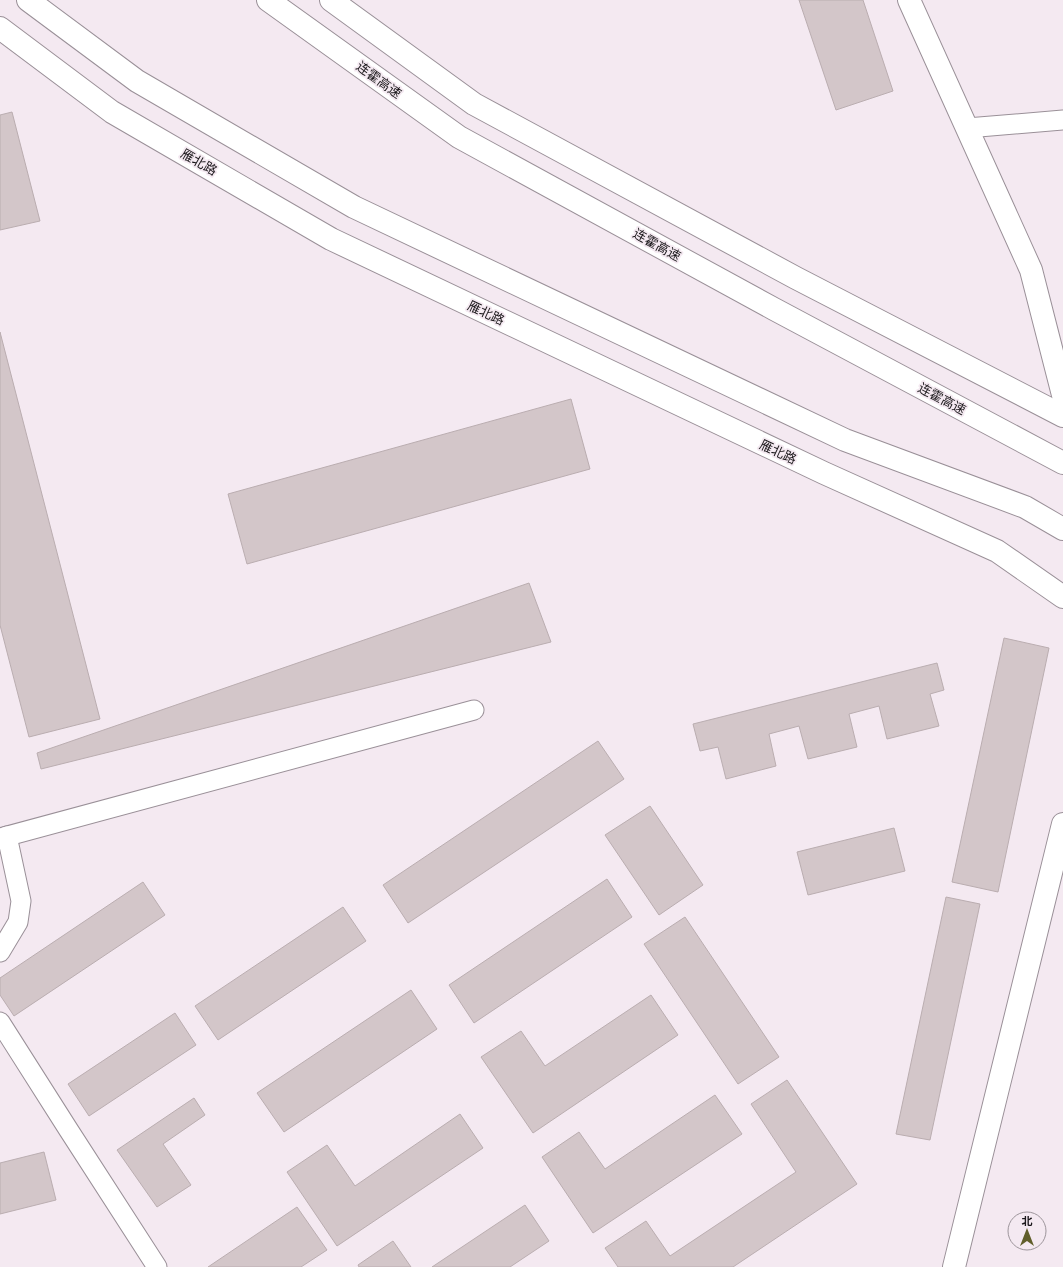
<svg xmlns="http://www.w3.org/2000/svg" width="1063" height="1267" font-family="'PT Sans','Noto Sans SC',sans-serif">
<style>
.building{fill:#d3c6c9;stroke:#baadb0}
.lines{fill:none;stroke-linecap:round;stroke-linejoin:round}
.minor-casing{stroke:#9a9098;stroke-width:21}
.tertiary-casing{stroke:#9a9098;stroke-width:24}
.trunk-casing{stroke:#9a9098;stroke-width:24}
.motorway-casing{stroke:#9a9098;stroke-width:24}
.minor{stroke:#fff;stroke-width:19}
.tertiary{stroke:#fff;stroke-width:22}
.trunk{stroke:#fff;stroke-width:22}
.motorway{stroke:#fff;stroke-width:22}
.labels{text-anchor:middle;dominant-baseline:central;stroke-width:3.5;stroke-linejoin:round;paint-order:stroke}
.street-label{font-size:13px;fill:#1b181b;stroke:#f4e9f1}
</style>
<rect width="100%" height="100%" fill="#f4e9f1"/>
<g class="building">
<polygon points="799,0 863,0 893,91 836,110"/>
<polygon points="12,112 40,221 0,230 0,115"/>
<polygon points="0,332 100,719 29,737 0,625"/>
<polygon points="571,399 590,469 247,564 228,494"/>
<polygon points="529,583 551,642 41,769 37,753"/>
<polygon points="1004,638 1049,648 998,892 952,882"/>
<polygon points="937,663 944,690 930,694 939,726 887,739 879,706 849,714 857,747 808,759 799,726 769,734 776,766 726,779 718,747 700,751 693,724"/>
<polygon points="598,741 624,779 408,923 383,885"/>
<polygon points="650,806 703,885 659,915 605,835"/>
<polygon points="894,828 905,871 808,895 797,852"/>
<polygon points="607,879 632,917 474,1023 449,985"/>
<polygon points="143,882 165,915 14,1016 0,995 0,978"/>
<polygon points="946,897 980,904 930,1140 896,1134"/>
<polygon points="343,907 366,941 218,1040 195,1006"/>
<polygon points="685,917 779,1057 738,1084 644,944"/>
<polygon points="411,990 437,1029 284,1132 257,1093"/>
<polygon points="651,995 678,1035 533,1133 481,1057 521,1031 545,1066"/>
<polygon points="175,1013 196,1045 89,1116 68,1084"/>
<polygon points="787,1080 857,1184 733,1267 618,1267 605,1248 646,1221 670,1256 796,1172 751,1104"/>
<polygon points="715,1095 742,1134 593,1233 542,1157 579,1132 605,1169"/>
<polygon points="194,1098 205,1115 163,1144 191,1185 157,1207 117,1150"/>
<polygon points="460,1114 483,1148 337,1246 287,1172 327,1145 355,1186"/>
<polygon points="44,1152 56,1200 0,1214 0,1163"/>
<polygon points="525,1205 549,1241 510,1267 432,1267"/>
<polygon points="297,1207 327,1250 301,1267 208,1267"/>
<polygon points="393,1241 411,1267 359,1267 358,1265"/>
</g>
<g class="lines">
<defs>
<g id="minor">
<polyline points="967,128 1063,120"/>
<polyline points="0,838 474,710"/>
<polyline points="0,952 18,922 21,901 7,836"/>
<polyline points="0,1022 68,1129 157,1267"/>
</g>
<g id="tertiary">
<polyline points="909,0 1031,270 1063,395"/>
<polyline points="954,1267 1063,824"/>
</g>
<g id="trunk">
<polyline points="28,0 137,81 354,207 845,440 1025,507 1063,529"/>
<polyline points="0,28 112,112 331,239 824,473 997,551 1063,597"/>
</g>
<g id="motorway">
<polyline points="268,0 459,137 774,309 1063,463"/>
<polyline points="331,0 474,104 796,278 1063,416"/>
</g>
</defs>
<use href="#minor" class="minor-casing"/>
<use href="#tertiary" class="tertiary-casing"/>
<use href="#trunk" class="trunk-casing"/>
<use href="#motorway" class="motorway-casing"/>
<use href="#minor" class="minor"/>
<use href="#tertiary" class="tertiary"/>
<use href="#trunk" class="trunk"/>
<use href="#motorway" class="motorway"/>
</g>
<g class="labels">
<g class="street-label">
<text transform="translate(379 80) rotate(36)">连霍高速</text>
<text transform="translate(199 162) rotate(30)">雁北路</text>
<text transform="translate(657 245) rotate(29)">连霍高速</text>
<text transform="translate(486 313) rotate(25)">雁北路</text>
<text transform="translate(942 399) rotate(28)">连霍高速</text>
<text transform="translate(778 452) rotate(25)">雁北路</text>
</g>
</g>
<g transform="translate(1027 1231)"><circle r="19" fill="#f4e9f1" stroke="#9d959b"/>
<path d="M0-3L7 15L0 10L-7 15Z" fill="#605e2a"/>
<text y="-6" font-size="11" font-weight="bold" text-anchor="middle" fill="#1b181b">北</text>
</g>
</svg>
